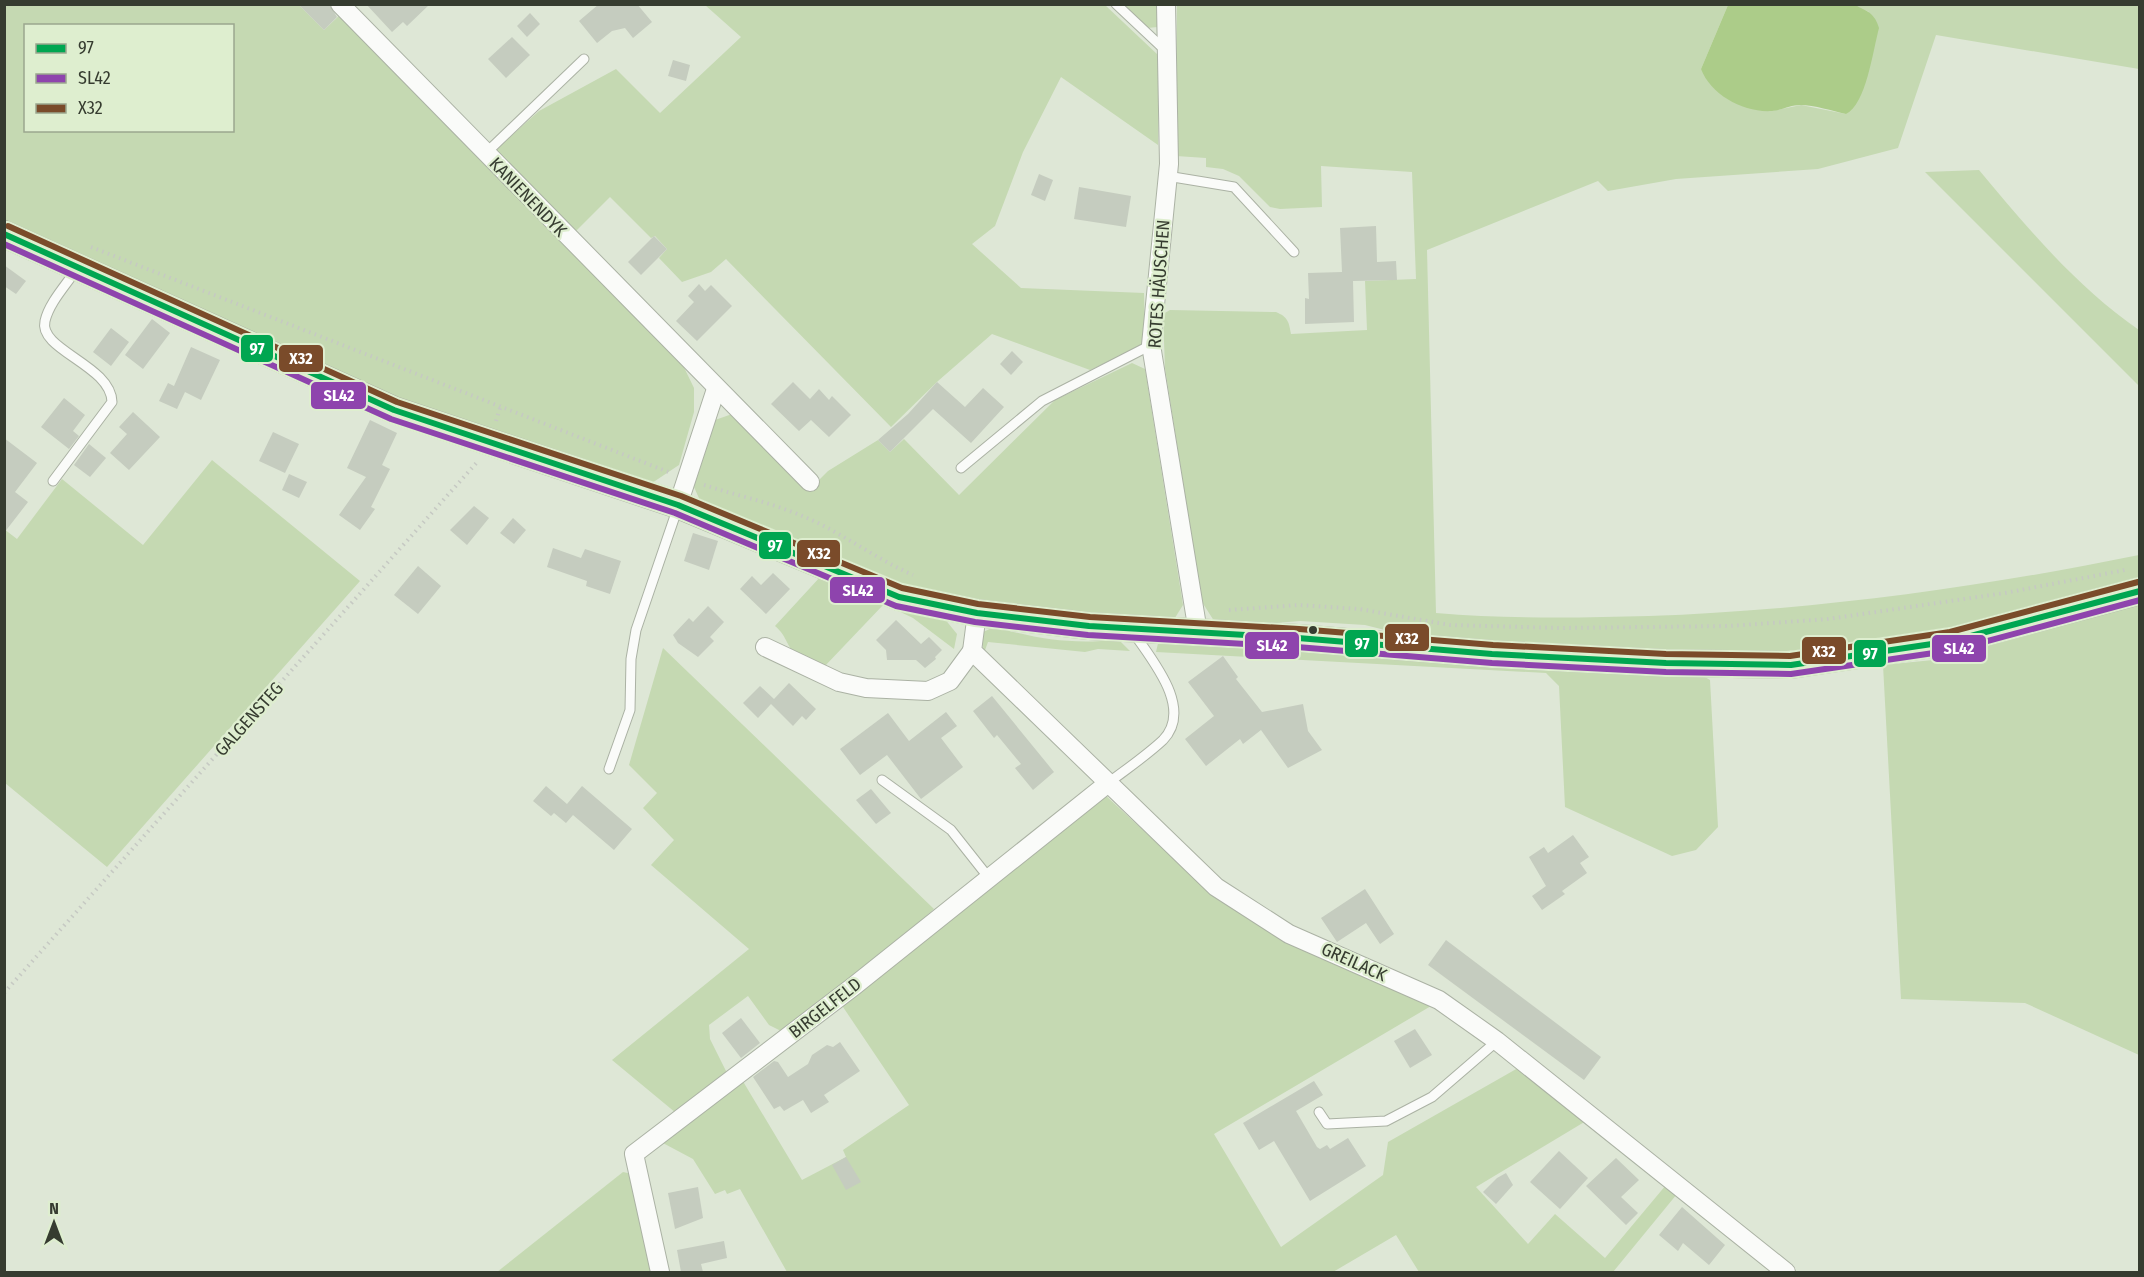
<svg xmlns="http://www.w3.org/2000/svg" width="2144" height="1277" font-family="'Fira Sans Condensed',sans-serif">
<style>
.green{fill:#c5d9b2;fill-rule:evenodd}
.water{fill:#accc89}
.building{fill:#c5ccbf}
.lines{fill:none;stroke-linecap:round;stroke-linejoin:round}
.lane-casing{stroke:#abb2a4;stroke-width:11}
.street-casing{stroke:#abb2a4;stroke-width:20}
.secondary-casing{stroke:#abb2a4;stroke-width:28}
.path{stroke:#c6c9c3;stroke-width:4;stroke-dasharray:1.5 4.5;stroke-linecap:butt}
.lane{stroke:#fafbf9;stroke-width:9}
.street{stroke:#fafbf9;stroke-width:18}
.secondary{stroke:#fafbf9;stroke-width:26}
.bus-1-casing{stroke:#deeecf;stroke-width:10}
.bus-2-casing{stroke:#deeecf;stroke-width:10}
.bus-3-casing{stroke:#deeecf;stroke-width:10}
.bus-1{stroke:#00a651;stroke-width:6}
.bus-2{stroke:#8e44ad;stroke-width:6}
.bus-3{stroke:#7a4b2a;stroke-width:6}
.bus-dot{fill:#363c30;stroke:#deeecf;stroke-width:2}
.labels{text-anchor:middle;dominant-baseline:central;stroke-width:4.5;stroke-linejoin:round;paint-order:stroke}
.street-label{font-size:18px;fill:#363c30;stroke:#deeecf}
.line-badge{stroke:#deeecf;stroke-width:2}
.badge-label{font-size:16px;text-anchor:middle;font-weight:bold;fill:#fff}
</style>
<rect width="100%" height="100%" fill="#dee7d6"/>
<g class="green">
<path d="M5 5H299L324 30 342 13 678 355 694 388V412L679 465 649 485 419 408 5 220ZM26 26H232V130H26Z"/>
<polygon points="705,5 1105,5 1158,55 1158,145 1061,77 1023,152 995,226 972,244 1021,288 1144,293 1145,344 1090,370 992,334 938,381 891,427 726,259 711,272 682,282 659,258 667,249 655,236 651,238 610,197 572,235 492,153 539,111 616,69 660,113 741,37"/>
<polygon points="1123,5 1158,5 1158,27 1147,28"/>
<path d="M1177 5H1728L1701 69 1772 111 1801 105 1846 114 1869 12 1855 5H2139V69L1936 35 1898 148 1818 169 1676 179 1608 191 1598 181 1427 250 1436 613C1507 619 1578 618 1649 616 1815 610 1977 588 2139 555V581L2003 618 1860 644 1774 652H1648L1409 636 1365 625 1300 621 1254 625 1216 624 1202 602 1165 368 1163 314 1170 310 1276 312C1288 317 1289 322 1291 334L1367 330 1365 281 1416 279 1412 172 1321 166 1322 207 1280 209 1270 207 1239 176 1223 169 1206 167V158L1176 156Z"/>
<path d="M1979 170C2028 229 2077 287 2139 330V386L1925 172Z"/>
<polygon points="1132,363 1145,369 1183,605 1173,621 1027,611 910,589 702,505 694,487 715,420 735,413 810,489 828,471 878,440 890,452 904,439 959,495 1055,400"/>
<polygon points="212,460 360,581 107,867 5,783 4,529 17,539 62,479 143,545"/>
<path d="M821 576 944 618 957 634 954 649 913 618 884 604 824 667C814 663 798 659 791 649 784 638 785 635 775 626Z"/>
<polygon points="2139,604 2139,1055 2025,1003 1901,999 1883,665 1933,660"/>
<path d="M994 627C1043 640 1068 644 1119 640L1130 651 1098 649 1085 652 988 642 984 653 981 633Z"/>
<polygon points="1159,639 1700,674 1710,680 1718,827 1696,850 1672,856 1565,807 1559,686 1546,673 1156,652"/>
<polygon points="663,648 934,909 900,939 781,1031 769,1025 748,996 709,1025 710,1039 727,1073 676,1113 612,1060 749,949 651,865 674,840 643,808 657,793 629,765"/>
<polygon points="1104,794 1213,895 1431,1006 1214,1134 1281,1247 1383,1175 1388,1142 1518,1068 1586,1121 1476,1187 1528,1244 1555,1214 1605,1258 1666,1185 1677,1194 1613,1272 1419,1272 1396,1235 1333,1272 787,1272 740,1189 727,1194 725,1190 715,1194 693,1159 661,1142 741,1078 802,1180 846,1157 843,1150 909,1105 841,1004"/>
<polygon points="623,1172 632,1174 652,1272 497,1272"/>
</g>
<path class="water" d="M1728 5H1855C1868 11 1875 14 1879 28 1873 50 1866 105 1846 114 1832 111 1815 105 1800 105 1791 105 1782 110 1772 111 1744 113 1711 95 1701 69Z"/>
<g class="building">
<polygon points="298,4 329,4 337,17 324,30"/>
<polygon points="366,4 430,4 407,26 403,22 392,32"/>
<polygon points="599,4 637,4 652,22 633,38 625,28 612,31 597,43 579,21"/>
<polygon points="530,13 540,24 527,37 517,26"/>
<polygon points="512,37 530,55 506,78 488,59"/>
<polygon points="673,60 690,65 686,81 668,76"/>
<polygon points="1039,174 1053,180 1045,201 1031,195"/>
<polygon points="1079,187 1131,196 1126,227 1074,219"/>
<polygon points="1376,226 1377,262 1396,261 1397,280 1353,281 1354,322 1305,324 1305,298 1309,299 1308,273 1342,272 1340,228"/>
<polygon points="654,236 667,249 641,275 628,262"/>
<polygon points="4,265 26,281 16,294 4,286"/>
<polygon points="699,284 705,291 711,285 732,306 697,341 676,321 694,302 688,296"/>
<polygon points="152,319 170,333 143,369 125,355"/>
<polygon points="111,328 129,342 111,366 93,352"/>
<polygon points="191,347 220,360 201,400 185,392 177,409 159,401 168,383 174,386"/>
<polygon points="1012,351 1023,362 1011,375 1000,364"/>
<polygon points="793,382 810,399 819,389 829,400 832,396 851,415 829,437 811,420 799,431 771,404"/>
<polygon points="937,382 965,407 983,388 1004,407 971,443 933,409 890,452 878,440 908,414"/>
<polygon points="64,398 85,415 73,431 79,436 69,449 41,427"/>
<polygon points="133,412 160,437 129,470 110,453 127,434 119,427"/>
<polygon points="370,420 397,433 382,465 390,469 371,507 375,509 360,530 339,515 366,477 347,468"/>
<polygon points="273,432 299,444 285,473 259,461"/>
<polygon points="4,438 37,463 15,492 28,502 4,533"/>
<polygon points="89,444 106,458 90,477 74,465"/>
<polygon points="289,474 307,482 299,498 282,490"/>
<polygon points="474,506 489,518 467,545 450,530"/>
<polygon points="513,518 526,530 514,544 500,533"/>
<polygon points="693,533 718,541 709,570 684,561"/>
<polygon points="553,548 581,558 585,549 621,561 610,594 586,586 587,581 547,567"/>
<polygon points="418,566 441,586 418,614 394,595"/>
<polygon points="773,573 790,589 766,614 740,589 752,576 761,585"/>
<polygon points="708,606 724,622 710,637 714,641 698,657 678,643 673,635 689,618 693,622"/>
<polygon points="896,620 921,644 929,637 942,650 935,657 936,659 925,668 916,660 887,660 886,650 876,640"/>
<polygon points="1223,656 1238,677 1236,679 1262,712 1303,704 1308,731 1322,750 1288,768 1261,730 1243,744 1240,739 1206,766 1185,739 1214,716 1188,682"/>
<polygon points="789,683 816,709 806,720 802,716 793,726 771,704 758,718 743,703 760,686 774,699"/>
<polygon points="992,696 1054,772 1033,790 1015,768 1021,764 997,735 994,738 973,711"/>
<polygon points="946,712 957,726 941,738 963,767 921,799 887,755 860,775 840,749 888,713 909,741"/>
<polygon points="546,786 567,804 582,786 632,829 614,850 573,815 566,823 554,813 551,816 533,801"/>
<polygon points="871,789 891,813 876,824 856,800"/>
<polygon points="1573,835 1589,857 1580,863 1587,873 1562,891 1565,894 1542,910 1532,896 1546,886 1529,857 1544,847 1548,853"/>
<polygon points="1365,889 1394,934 1380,944 1366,923 1337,942 1321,918"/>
<polygon points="1446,940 1601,1057 1584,1080 1428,965"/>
<polygon points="741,1018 760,1043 741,1058 722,1033"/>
<polygon points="1415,1029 1432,1055 1410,1068 1394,1041"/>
<polygon points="840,1042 860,1071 824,1095 829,1102 811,1113 803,1100 784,1111 780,1106 774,1109 753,1077 774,1061 778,1062 788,1077 808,1064 812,1055 827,1045 833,1047"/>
<polygon points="1314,1081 1323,1095 1296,1111 1317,1147 1320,1149 1327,1145 1330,1149 1348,1138 1366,1166 1310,1201 1274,1141 1259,1150 1243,1123"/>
<polygon points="1559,1151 1588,1178 1560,1209 1530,1182"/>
<polygon points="846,1157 861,1182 846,1190 832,1165"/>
<polygon points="1616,1158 1639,1180 1621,1197 1638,1213 1626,1225 1586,1186"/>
<polygon points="1506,1173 1513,1185 1496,1204 1483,1192 1497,1178"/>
<polygon points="698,1187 703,1218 675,1229 668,1193"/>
<polygon points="1682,1207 1725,1245 1709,1265 1683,1243 1678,1251 1659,1235"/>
<polygon points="724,1241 727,1258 701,1264 703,1272 681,1272 677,1250"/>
</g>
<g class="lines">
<defs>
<g id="lane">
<polyline points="1116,4 1166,51"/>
<polyline points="486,153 584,59"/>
<polyline points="1167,176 1234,187 1294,252"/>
<polyline points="961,468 1042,401 1151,345"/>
<path d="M53 481 112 402C111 365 38 350 45 321 49 303 66 285 76 270"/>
<polyline points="609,769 630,710 631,659 636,630 678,507"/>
<polyline points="882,780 951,830 989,878"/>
<path d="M1107 784C1125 770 1146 756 1163 740 1194 708 1151 659 1133 632"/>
<polyline points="1319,1112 1327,1124 1386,1121 1432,1097 1497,1041"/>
</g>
<g id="street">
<polyline points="340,4 810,482"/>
<polyline points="1166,4 1169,164 1151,345 1198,632"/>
<polyline points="678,505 716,389"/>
<polyline points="977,613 972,651 1216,887 1289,934 1439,1000 1497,1041 1786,1272"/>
<polyline points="765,647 839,682 866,688 928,691 950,681 972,651"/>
<polyline points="660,1272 634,1154 854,986 1107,784"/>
</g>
<polyline id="secondary" points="4,234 394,410 678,505 899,597 977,613 1089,626 1298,638 1492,654 1666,663 1791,665 1952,641 2140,591"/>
</defs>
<use href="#lane" class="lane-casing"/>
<use href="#street" class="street-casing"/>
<use href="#secondary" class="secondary-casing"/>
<g class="path">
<polyline points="91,247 671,473"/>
<polyline points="496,421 501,405"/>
<path d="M704 485C735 495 769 502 800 515 840 531 874 558 913 575"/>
<polyline points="1229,610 1299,605 1359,609 1450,625 1560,628 1729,626 1828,619 2005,593 2125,570"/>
<polyline points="4,993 479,460"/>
</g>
<use href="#lane" class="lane"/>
<use href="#street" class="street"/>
<use href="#secondary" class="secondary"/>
<defs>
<polyline id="bus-1" points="4,234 394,410 678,505 899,597 977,613 1089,626 1298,638 1492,654 1666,663 1791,665 1952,641 2140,591"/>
<polyline id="bus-2" points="4,244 391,419 675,513 896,606 975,622 1088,635 1297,647 1492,663 1666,672 1791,674 1954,650 2140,600"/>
<polyline id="bus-3" points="8,226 397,402 681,496 902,588 978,604 1090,617 1299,629 1493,645 1666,654 1790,656 1950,632 2138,582"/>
</defs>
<use href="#bus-1" class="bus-1-casing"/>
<use href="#bus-2" class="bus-2-casing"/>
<use href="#bus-3" class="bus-3-casing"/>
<use href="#bus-1" class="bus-1"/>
<use href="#bus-2" class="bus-2"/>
<use href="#bus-3" class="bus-3"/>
</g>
<circle class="bus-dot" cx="1313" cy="630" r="5"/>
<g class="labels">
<g class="street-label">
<text transform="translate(528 197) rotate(46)">KANIENENDYK</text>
<text transform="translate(1159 284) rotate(-86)">ROTES HÄUSCHEN</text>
<text transform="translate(249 719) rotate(-48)">GALGENSTEG</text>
<text transform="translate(1354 962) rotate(24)">GREILACK</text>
<text transform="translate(825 1008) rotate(-38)">BIRGELFELD</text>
</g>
</g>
<g class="line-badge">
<rect x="240" y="334" width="34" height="29" rx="6" fill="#00a651"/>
<rect x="278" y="344" width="46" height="29" rx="6" fill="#7a4b2a"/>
<rect x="310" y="381" width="57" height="29" rx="6" fill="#8e44ad"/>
<rect x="758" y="531" width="34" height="29" rx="6" fill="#00a651"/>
<rect x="796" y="539" width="45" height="29" rx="6" fill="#7a4b2a"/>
<rect x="829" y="576" width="57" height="28" rx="6" fill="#8e44ad"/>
<rect x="1384" y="623" width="46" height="29" rx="6" fill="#7a4b2a"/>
<rect x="1344" y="629" width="35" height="29" rx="6" fill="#00a651"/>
<rect x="1244" y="631" width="56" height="29" rx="6" fill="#8e44ad"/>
<rect x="1931" y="634" width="56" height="29" rx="6" fill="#8e44ad"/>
<rect x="1801" y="636" width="46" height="29" rx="6" fill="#7a4b2a"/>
<rect x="1853" y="639" width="34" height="29" rx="6" fill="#00a651"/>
</g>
<g class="badge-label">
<text x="257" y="354">97</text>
<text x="301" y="364">X32</text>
<text x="339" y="401">SL42</text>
<text x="775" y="551">97</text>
<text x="819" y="559">X32</text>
<text x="858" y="596">SL42</text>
<text x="1407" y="644">X32</text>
<text x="1362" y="649">97</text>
<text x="1272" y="651">SL42</text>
<text x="1959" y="654">SL42</text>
<text x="1824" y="657">X32</text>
<text x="1870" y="659">97</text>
</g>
<rect width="2144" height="1277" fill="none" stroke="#363c30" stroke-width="12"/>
<rect x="24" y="24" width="210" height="108" fill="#deeecf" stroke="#9ba78f" stroke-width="1.5"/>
<rect x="36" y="44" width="30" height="9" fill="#00a651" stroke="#9ba78f" stroke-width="1.5"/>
<text x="78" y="54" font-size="18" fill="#363c30">97</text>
<rect x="36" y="74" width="30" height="9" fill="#8e44ad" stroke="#9ba78f" stroke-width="1.5"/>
<text x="78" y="84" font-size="18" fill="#363c30">SL42</text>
<rect x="36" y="104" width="30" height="9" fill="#7a4b2a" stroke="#9ba78f" stroke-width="1.5"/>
<text x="78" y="114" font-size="18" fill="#363c30">X32</text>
<g transform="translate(54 1223)" stroke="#deeecf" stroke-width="4.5" paint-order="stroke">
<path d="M0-4.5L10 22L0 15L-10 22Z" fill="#363c30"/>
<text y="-9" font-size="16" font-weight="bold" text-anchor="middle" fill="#363c30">N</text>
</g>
</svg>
